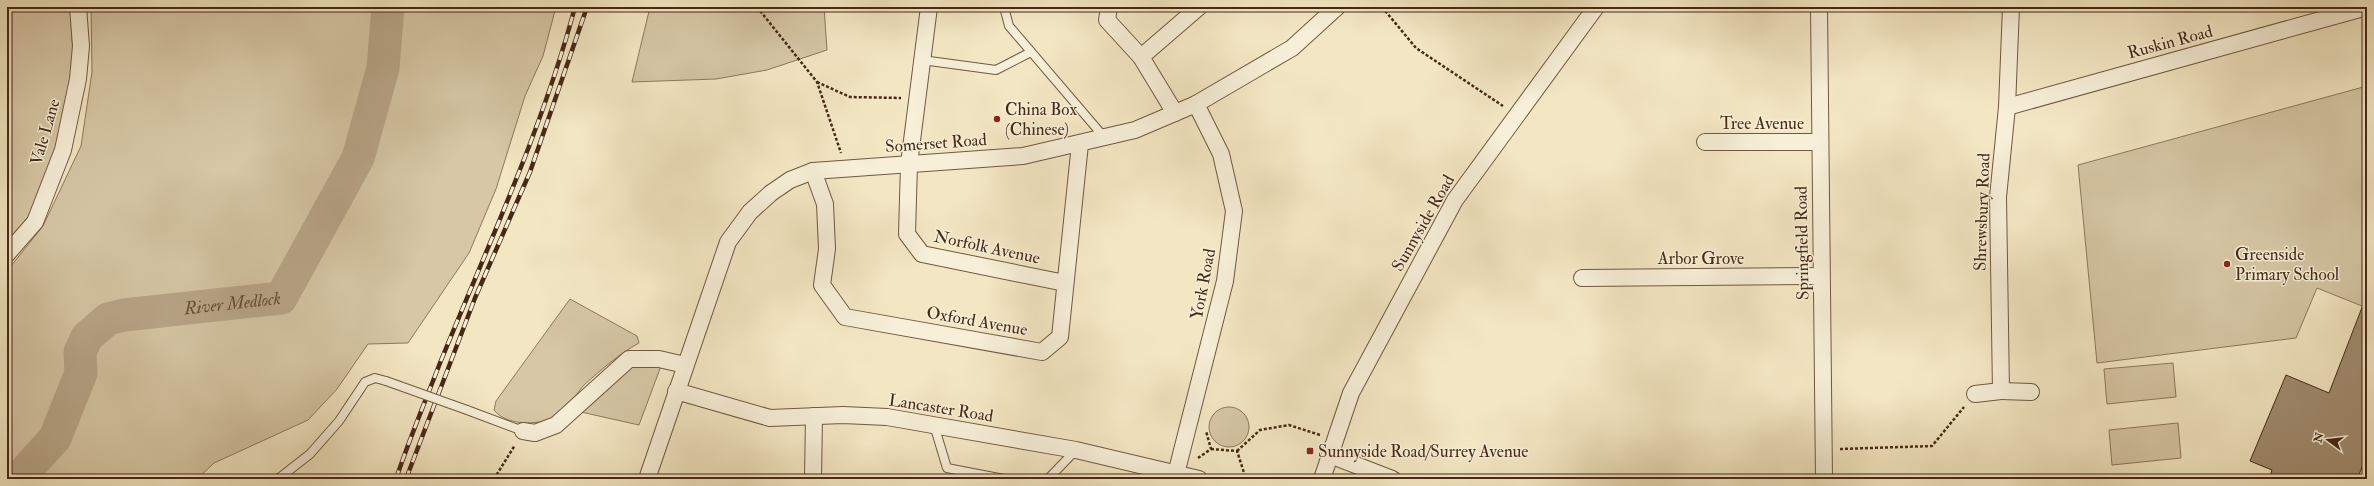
<svg xmlns="http://www.w3.org/2000/svg" width="2374" height="486" font-family="'IM FELL Double Pica',serif">
<style>
.green{fill:#d6c7a5;stroke:#8e785d}
.lines{fill:none;stroke-linecap:round;stroke-linejoin:round}
.river{stroke:#b8a688;stroke-width:33}
.building{fill:#a08c6f;stroke:#462915}
.lane-casing{stroke:#715840;stroke-width:10}
.street-casing{stroke:#715840;stroke-width:18}
.path{stroke:#462915;stroke-width:2.5;stroke-dasharray:3 2;stroke-linecap:butt}
.lane{stroke:#f7efd8;stroke-width:8}
.street{stroke:#f7efd8;stroke-width:16}
.rail-casing{stroke:#462915;stroke-width:4.5}
.rail{stroke:#f7efd8;stroke-width:3;stroke-dasharray:9;stroke-linecap:butt}
.lane-bridge-casing{stroke:#715840;stroke-width:10;stroke-linecap:butt}
.lane-bridge{stroke:#f7efd8;stroke-width:8}
.poi-dot{fill:#8f2418;stroke:#f7efd8;stroke-width:1.5}
.labels{text-anchor:middle;dominant-baseline:central;stroke-width:3;stroke-linejoin:round;paint-order:stroke}
.street-label{font-size:17px;fill:#462915;stroke:#f7efd8}
.poi-label{font-size:17px;fill:#462915;stroke:#f7efd8;text-anchor:start}
.water-label{font-size:18px;font-style:italic;fill:#684e38;stroke:#f7efd8}
</style>
<rect width="100%" height="100%" fill="#f3e7c3"/>
<filter id="stains"><feTurbulence type="fractalNoise" baseFrequency=".005" numOctaves="4"/><feColorMatrix values="0 0 0 0 .2 0 0 0 0 .09 0 0 0 0 .02 0 0 0 .5 -.17"/></filter>
<radialGradient id="worn" r=".72"><stop offset=".6" stop-color="#630" stop-opacity="0"/><stop offset="1" stop-color="#630" stop-opacity=".3"/></radialGradient>
<g class="green">
<polygon points="7,7 71,7 73,60 66,111 52,164 28,219 7,244"/>
<polygon points="91,7 556,7 543,56 525,96 496,189 469,253 408,343 368,344 337,389 308,420 214,463 197,479 7,479 7,271 43,226 81,146 92,72"/>
<polygon points="650,7 824,7 827,50 767,70 716,79 632,82"/>
<polygon points="2367,86 2367,308 2317,288 2296,338 2097,363 2078,165"/>
<path d="M570 299 637 336 639 343C619 354 602 369 585 384 577 392 564 414 554 418 537 425 506 426 494 410L496 401Z"/>
<polygon points="653,362 661,366 639,425 581,412 629,367"/>
<polygon points="2173,363 2176,397 2107,404 2104,369"/>
<circle cx="1229" cy="427" r="20"/>
<polygon points="2178,423 2181,458 2112,465 2109,430"/>
</g>
<g class="lines">
<path class="river" id="s1" d="M18 479 55 438 81 373 80 352 87 337 108 319 124 315 281 298 358 158 383 68 388 7"/>
</g>
<polygon class="building" points="2366,297 2367,456 2357,479 2269,479 2272,470 2250,461 2286,375 2329,393"/>
<g class="lines">
<defs>
<g id="lane">
<polyline points="1004,7 1009,26 1104,137"/>
<polyline points="922,60 996,70 1031,52"/>
<polyline points="467,410 523,431"/>
<polyline points="934,425 947,468 1004,479"/>
<polyline points="278,479 310,454 339,421 365,382 375,378 386,381"/>
<polyline points="1048,479 1076,450"/>
</g>
<g id="street">
<polyline points="929,7 909,164 907,234 922,254 1065,283"/>
<polyline points="1109,7 1107,20 1141,57 1175,113"/>
<polyline points="1819,7 1824,479"/>
<polyline points="1141,57 1199,7"/>
<polyline points="2007,107 2367,7"/>
<polyline points="1705,142 1820,142"/>
<polyline points="813,171 825,204 827,249 822,285 845,317 1042,352 1060,337 1080,144"/>
<polyline points="7,254 35,222 63,150 78,79 81,46 78,7"/>
<polyline points="1582,278 1821,276"/>
<polyline points="676,391 770,418 843,415 887,417 1076,450 1199,479"/>
<polyline points="2001,391 2031,392"/>
<polyline points="1975,394 2001,391 1998,197 2007,107 2011,7"/>
<polyline points="523,431 535,433 556,425 629,359 659,359 685,365"/>
<polyline points="1330,455 1392,479"/>
<polyline points="1176,474 1225,281 1234,211 1221,154 1196,104"/>
<polyline points="647,479 728,242 750,212 771,193 790,180 813,171 1023,156 1135,130 1196,104 1292,48 1337,7"/>
<polyline points="813,479 814,416"/>
<polyline points="1322,479 1351,393 1455,200 1596,7"/>
</g>
</defs>
<use href="#lane" class="lane-casing"/>
<use href="#street" class="street-casing"/>
<g class="path">
<polyline points="757,7 817,82 841,153"/>
<polyline points="1382,7 1416,48 1503,106"/>
<polyline points="817,82 850,97 901,98"/>
<polyline points="1211,449 1237,451 1246,479"/>
<polyline points="1840,449 1932,446 1964,407"/>
<polyline points="1237,451 1260,430 1289,425 1320,435"/>
<polyline points="1198,458 1211,449 1206,431"/>
<polyline points="494,479 515,445"/>
</g>
<use href="#lane" class="lane"/>
<use href="#street" class="street"/>
<defs>
<g id="rail">
<path d="M396 479C409 440 425 402 440 363 488 245 542 130 575 7"/>
<polyline points="406,479 475,298 530,172 587,7"/>
</g>
</defs>
<use href="#rail" class="rail-casing"/>
<use href="#rail" class="rail"/>
<defs>
<polyline id="lane-bridge" points="386,381 467,410"/>
</defs>
<use href="#lane-bridge" class="lane-bridge-casing"/>
<use href="#lane-bridge" class="lane-bridge"/>
</g>
<g class="poi-dot">
<circle cx="997" cy="119" r="4"/>
<circle cx="2227" cy="264" r="4"/>
<rect x="1306" y="447" width="8" height="8" rx="2"/>
</g>
<g class="labels">
<g class="street-label">
<text transform="translate(2170 42) rotate(-15)">Ruskin Road</text>
<text x="1762" y="123">Tree Avenue</text>
<text transform="translate(45 132) rotate(-74)">Vale Lane</text>
<text transform="translate(936 143) rotate(-4)">Somerset Road</text>
<text transform="translate(1982 212) rotate(-88)">Shrewsbury Road</text>
<text transform="translate(1423 223) rotate(-60)">Sunnyside Road</text>
<text transform="translate(1802 243) rotate(-91)">Springfield Road</text>
<text transform="translate(987 247) rotate(12)">Norfolk Avenue</text>
<text x="1701" y="258">Arbor Grove</text>
<text transform="translate(1203 284) rotate(-79)">York Road</text>
<text transform="translate(977 321) rotate(10)">Oxford Avenue</text>
<text transform="translate(941 408) rotate(9)">Lancaster Road</text>
</g>
<g class="poi-label">
<text x="1005" y="109">China Box<tspan x="1005" dy="20">(Chinese)</tspan></text>
<text x="2235" y="254">Greenside<tspan x="2235" dy="20">Primary School</tspan></text>
<text x="1318" y="451">Sunnyside Road/Surrey Avenue</text>
</g>
<g class="water-label">
<text stroke="none"><textPath href="#s1" startOffset="316">River Medlock</textPath></text>
</g>
</g>
<rect width="2374" height="486" fill="none" stroke="#f3e7c3" stroke-width="24"/>
<rect x="8" y="8" width="2358" height="470" fill="none" stroke="#462915" stroke-width="2"/>
<rect x="12" y="12" width="2350" height="462" fill="none" stroke="#462915"/>
<g transform="translate(2328 440) rotate(285)" stroke="#f7efd8" stroke-width="3" paint-order="stroke">
<path d="M0-3L7 15L0 10L-7 15Z" fill="#462915"/>
<text y="-6" font-size="11" font-weight="bold" text-anchor="middle" fill="#462915">N</text>
</g>
<rect width="100%" height="100%" filter="url(#stains)"/>
<rect width="100%" height="100%" fill="url(#worn)"/>
</svg>
